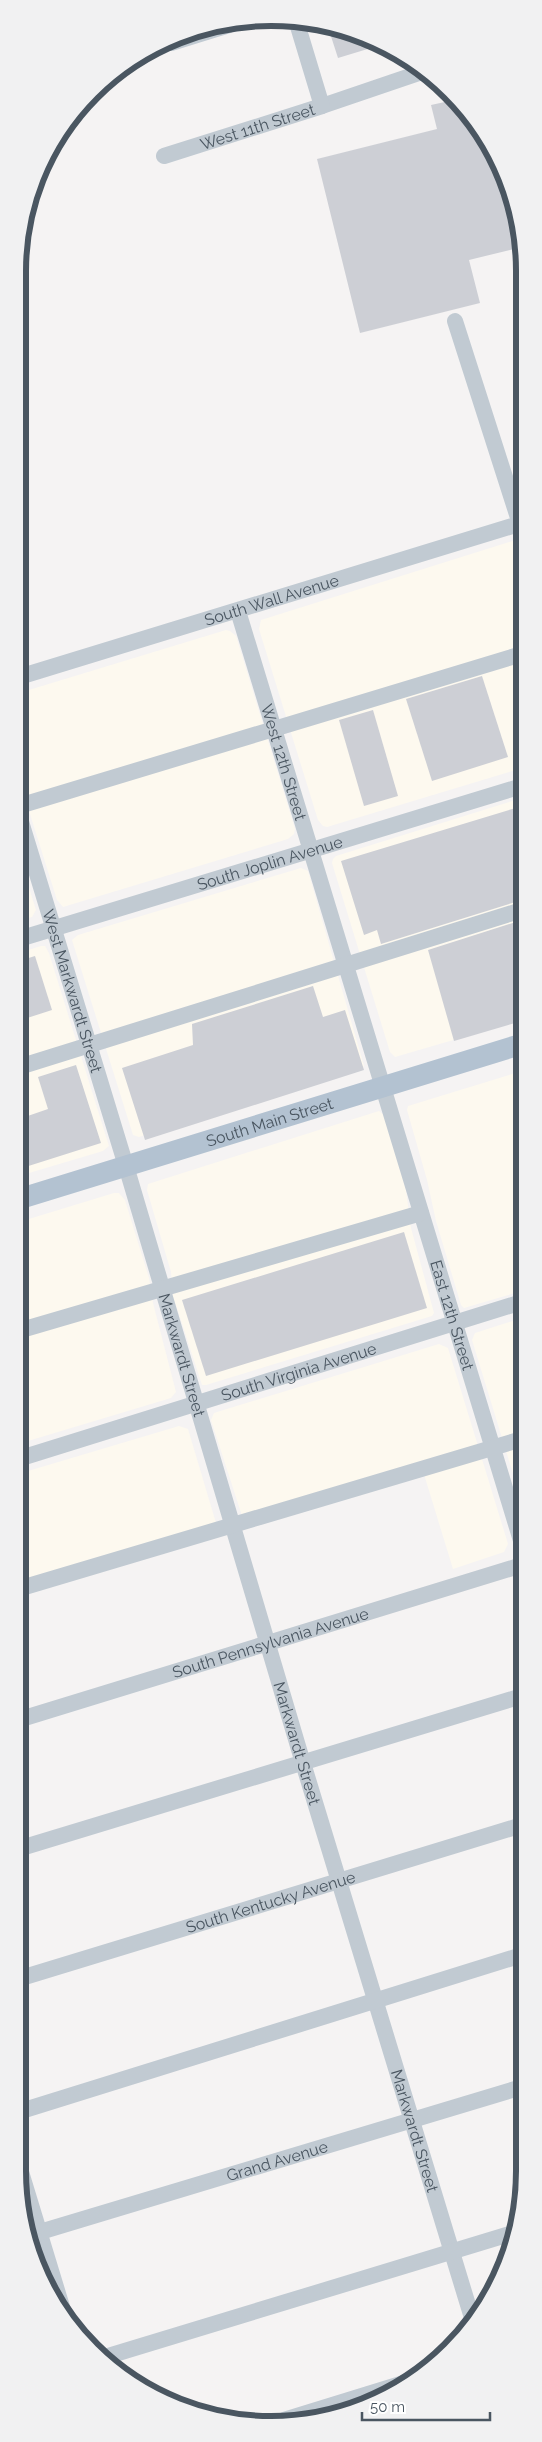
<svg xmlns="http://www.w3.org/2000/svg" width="542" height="2442" font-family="Raleway,sans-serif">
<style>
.commercial{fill:#fdf9ef}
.building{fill:#cdcfd5}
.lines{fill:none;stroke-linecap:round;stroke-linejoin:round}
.minor{stroke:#c1cad2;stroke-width:16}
.major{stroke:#b3c2d1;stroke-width:21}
.labels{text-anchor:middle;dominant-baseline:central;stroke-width:4;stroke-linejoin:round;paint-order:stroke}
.street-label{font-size:16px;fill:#4a5661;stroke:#fff}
.rim{fill:none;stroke:#4a5661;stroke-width:6}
</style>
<rect width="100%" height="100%" fill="#f5f3f3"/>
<g class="commercial">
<polygon points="522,538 522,768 327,827 323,826 318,820 259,629 261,620"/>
<polygon points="226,630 230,631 236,636 295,829 294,834 288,839 63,907 57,900 19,779 19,693"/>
<polygon points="522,798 522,1020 395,1057 390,1052 332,863 333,859 336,856"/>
<polygon points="19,856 36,910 32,917 19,921"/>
<polygon points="301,868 308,871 364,1066 360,1069 139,1137 133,1135 72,940 78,935"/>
<polygon points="41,946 45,946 49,953 109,1146 103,1151 19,1176 19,953"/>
<polygon points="522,1071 522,1291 464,1308 461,1305 436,1221 427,1180 407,1110 408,1106"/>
<polygon points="379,1111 385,1116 405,1183 411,1228 434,1313 432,1316 206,1385 202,1385 173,1296 171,1272 147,1190 148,1184"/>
<polygon points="114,1193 119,1193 125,1200 149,1278 153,1303 176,1392 171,1398 18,1444 19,1222"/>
<polygon points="522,1318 522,1503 472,1340 475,1333"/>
<polygon points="439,1344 448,1348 508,1544 504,1552 453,1569 423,1471 245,1525 211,1420 214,1413"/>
<polygon points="179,1426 188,1429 219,1533 18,1594 18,1474"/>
</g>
<g class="building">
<polygon points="328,27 383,44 384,44 338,58"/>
<polygon points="454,100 455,107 461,106 498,159 522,238 522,247 469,260 480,303 360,333 317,159 437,129 431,105"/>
<polygon points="482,676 508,757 432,781 406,699"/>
<polygon points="373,710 398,796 364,806 339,720"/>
<polygon points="522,806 522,900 381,944 377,930 364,935 341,861"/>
<polygon points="522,920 522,1021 454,1041 428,950"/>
<polygon points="35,956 52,1010 21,1020 19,1012 19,961"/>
<polygon points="313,986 323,1017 345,1010 364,1070 145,1140 122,1068 193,1045 192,1024"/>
<polygon points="76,1065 101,1143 19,1169 19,1119 48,1109 38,1077"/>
<polygon points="404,1232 427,1308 206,1376 182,1300"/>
</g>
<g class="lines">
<g class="minor">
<polyline points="171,43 229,25"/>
<polyline points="322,106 419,73 421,70"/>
<path id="s1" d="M164 156 322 106 296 20"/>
<polyline points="455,321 520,524"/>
<path id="s2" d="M238 611 522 1544"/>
<path id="s3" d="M19 677 522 523"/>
<polyline points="19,806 522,654"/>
<path id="s4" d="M19 815 126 1166 303 1763 472 2318"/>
<path id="s5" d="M19 939 522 786"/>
<polyline points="19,1067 522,910"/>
<polyline points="18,1331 421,1213"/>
<path id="s6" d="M18 1459 522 1302"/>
<polyline points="18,1589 522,1439"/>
<path id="s7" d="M18 1720 522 1565"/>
<polyline points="18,1849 522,1696"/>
<path id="s8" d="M18 1979 522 1825"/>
<polyline points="18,2112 522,1955"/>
<polyline points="18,2162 63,2310"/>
<path id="s9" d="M30 2235 522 2087"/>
<polyline points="105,2357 513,2233"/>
<polyline points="284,2420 404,2383"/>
</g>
<path class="major" id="s10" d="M19 1199 522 1044"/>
</g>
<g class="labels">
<g class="street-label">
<text stroke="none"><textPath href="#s1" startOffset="98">West 11th Street</textPath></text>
<text stroke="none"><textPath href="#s3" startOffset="264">South Wall Avenue</textPath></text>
<text stroke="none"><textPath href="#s2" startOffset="158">West 12th Street</textPath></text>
<text stroke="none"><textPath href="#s5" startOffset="262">South Joplin Avenue</textPath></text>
<text stroke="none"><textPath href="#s4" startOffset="184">West Markwardt Street</textPath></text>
<text stroke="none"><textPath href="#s10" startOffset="262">South Main Street</textPath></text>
<text stroke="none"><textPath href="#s2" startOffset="736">East 12th Street</textPath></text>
<text stroke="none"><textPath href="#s4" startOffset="564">Markwardt Street</textPath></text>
<text stroke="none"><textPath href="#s6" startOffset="294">South Virginia Avenue</textPath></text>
<text stroke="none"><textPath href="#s7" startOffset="264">South Pennsylvania Avenue</textPath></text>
<text stroke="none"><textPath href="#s4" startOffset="969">Markwardt Street</textPath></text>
<text stroke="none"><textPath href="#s8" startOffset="264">South Kentucky Avenue</textPath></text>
<text stroke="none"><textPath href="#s4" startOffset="1374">Markwardt Street</textPath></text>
<text stroke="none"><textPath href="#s9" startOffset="258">Grand Avenue</textPath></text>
</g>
</g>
<path d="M0 0H542V2442H0ZM271 26H271A245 245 0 0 1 516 271V2171A245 245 0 0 1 271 2416H271A245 245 0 0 1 26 2171V271A245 245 0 0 1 271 26Z" fill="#f1f1f2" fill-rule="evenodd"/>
<path class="rim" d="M271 26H271A245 245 0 0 1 516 271V2171A245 245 0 0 1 271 2416H271A245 245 0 0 1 26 2171V271A245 245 0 0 1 271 26Z"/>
<path d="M362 2412v8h128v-8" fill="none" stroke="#4a5661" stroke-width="2.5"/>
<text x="370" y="2412" font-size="15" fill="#4a5661" stroke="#ffffff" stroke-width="4" paint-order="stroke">50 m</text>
</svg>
